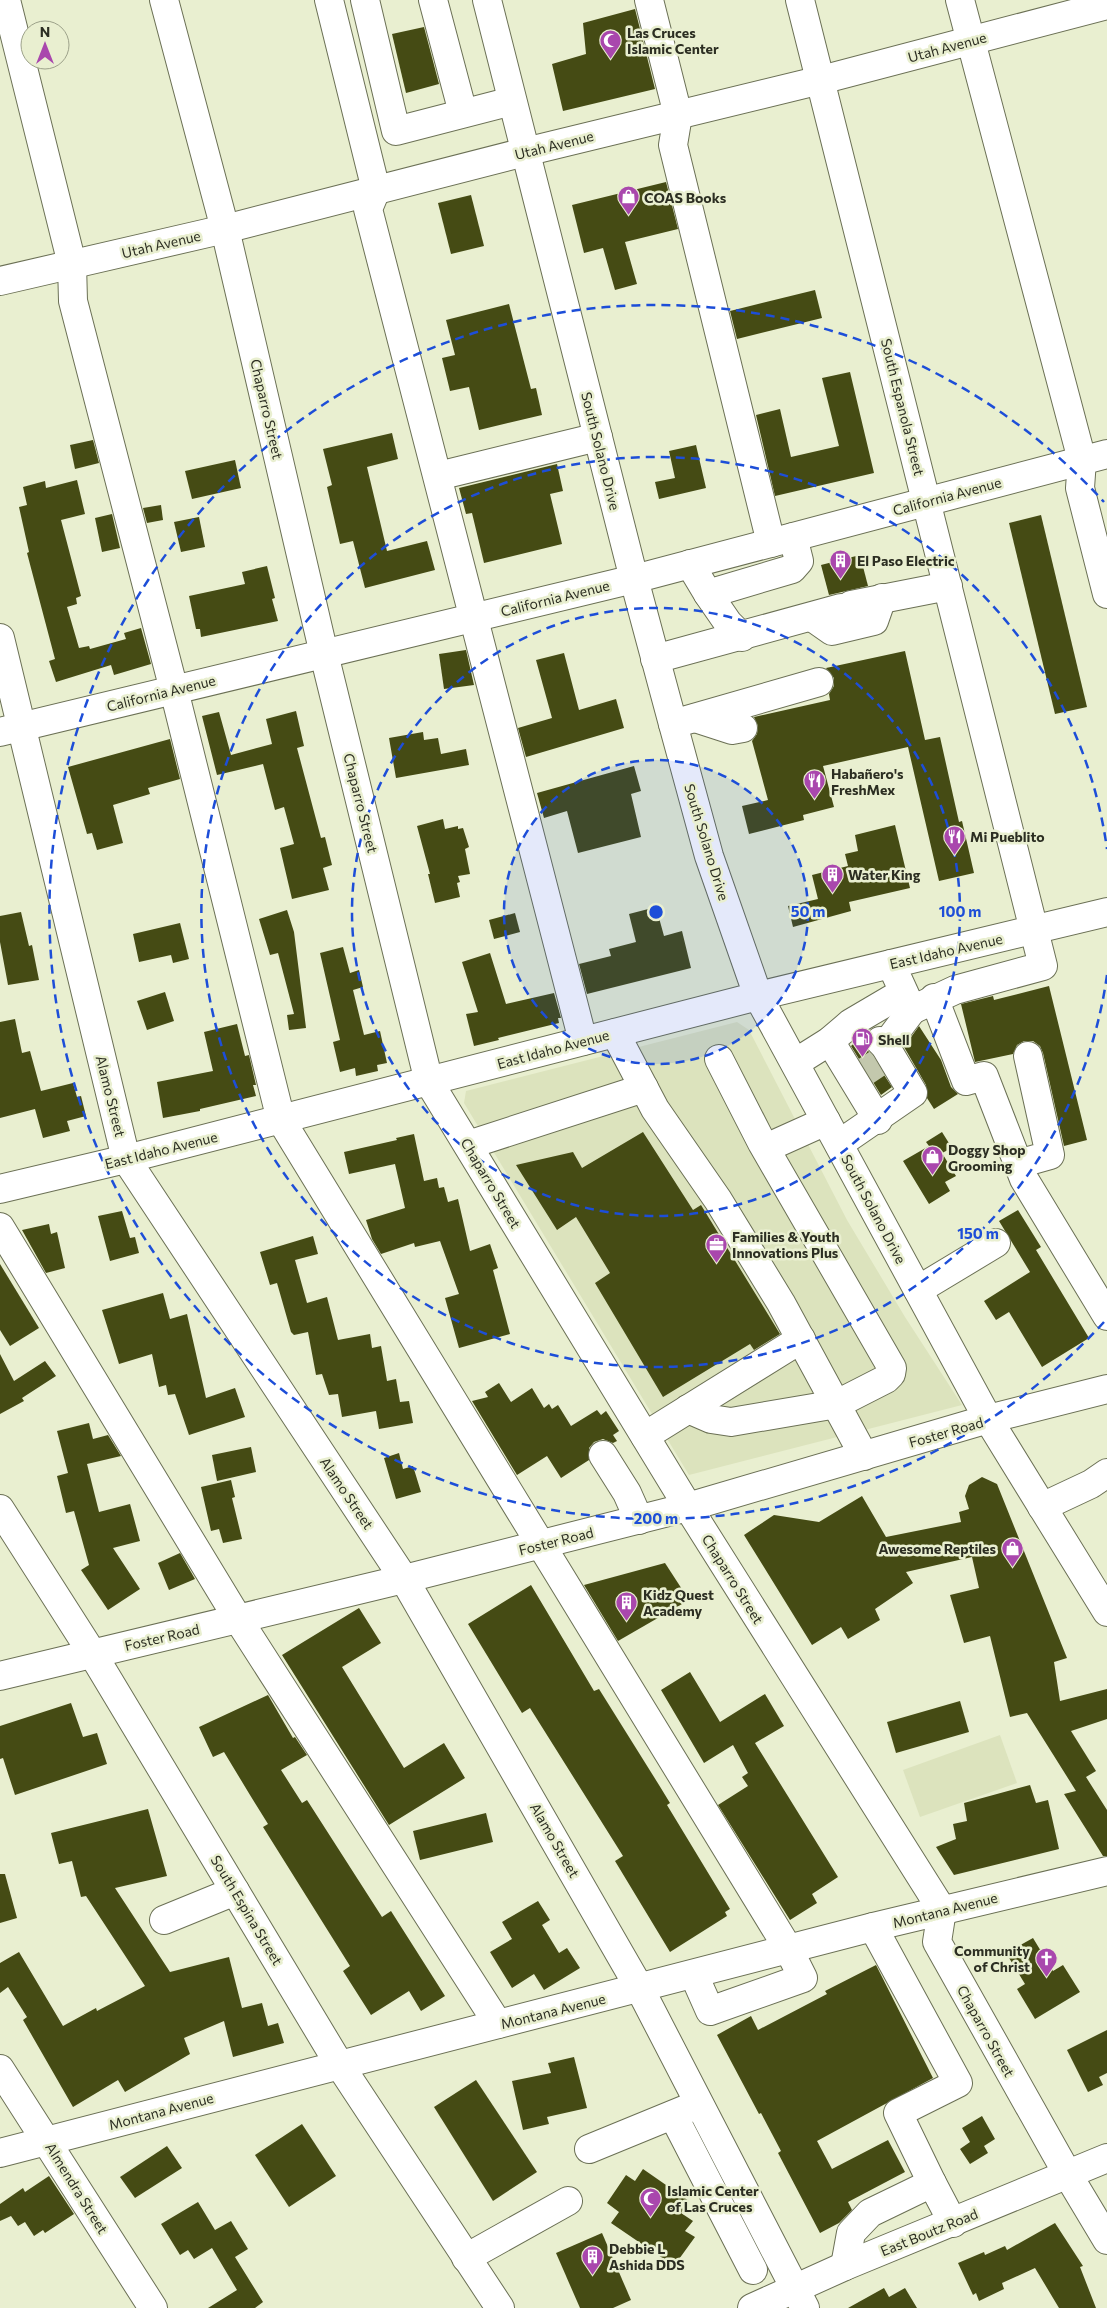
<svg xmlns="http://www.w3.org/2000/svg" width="1107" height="2308" font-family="Commissioner,sans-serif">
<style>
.built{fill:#dce3bd}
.building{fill:#454b14}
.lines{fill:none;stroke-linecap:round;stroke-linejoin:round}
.minor-tunnel{stroke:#c3c8ad;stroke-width:28;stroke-dasharray:28 14;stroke-linecap:butt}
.minor-casing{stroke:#6b7055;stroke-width:30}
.minor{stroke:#fff;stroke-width:28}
.ring{fill:none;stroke:#1d4ed8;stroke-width:2.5;stroke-dasharray:9 6}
.labels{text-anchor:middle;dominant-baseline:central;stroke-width:5;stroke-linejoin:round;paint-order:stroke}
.poi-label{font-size:14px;font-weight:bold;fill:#2c2e22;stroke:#e9efd0;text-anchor:start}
.street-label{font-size:14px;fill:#2c2e22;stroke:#e9efd0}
.centre{fill:#1d4ed8;stroke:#e9efd0;stroke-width:2.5}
.ring-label{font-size:15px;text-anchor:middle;font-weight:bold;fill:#1d4ed8;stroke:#e9efd0;stroke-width:5;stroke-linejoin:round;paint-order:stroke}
</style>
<rect width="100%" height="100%" fill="#e9efd0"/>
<g class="built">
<polygon points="737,1022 749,1030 847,1220 905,1317 962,1405 689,1475 464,1103 466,1091"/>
<polygon points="1000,1735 1017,1783 920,1817 903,1770"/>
</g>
<g class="building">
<polygon points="635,9 655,89 563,111 552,64 586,54 583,23"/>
<polygon points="424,27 439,84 406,93 392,34"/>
<polygon points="666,182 678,229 625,242 637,284 615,290 603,248 584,253 572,205"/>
<polygon points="471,195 484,246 451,254 438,203"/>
<polygon points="815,290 822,318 737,339 730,311"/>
<polygon points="509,304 531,389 536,388 542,415 479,430 469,387 450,391 442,358 455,355 446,320"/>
<polygon points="850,372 874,473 775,496 756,415 780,409 791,457 839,446 822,378"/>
<polygon points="392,433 398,459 367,467 387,551 427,541 435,570 365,588 353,541 340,544 327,487 332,485 323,449"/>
<polygon points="93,440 99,463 75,469 70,445"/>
<polygon points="696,445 706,488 659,499 655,482 675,478 669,451"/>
<polygon points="235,460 241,488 192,499 185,471"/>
<polygon points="557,464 563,491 550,494 562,544 484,563 472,513 466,514 459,488"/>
<polygon points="77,480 85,514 61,520 81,596 76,598 77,604 67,607 79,648 89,646 90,649 126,639 124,633 141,628 151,664 114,675 111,665 56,682 49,661 55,659 27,553 29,552 19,507 27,505 23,487 45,481 46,488"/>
<polygon points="161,505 163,520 147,523 143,508"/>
<polygon points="112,514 120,548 102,552 95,518"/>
<polygon points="1041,515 1087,707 1055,714 1009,523"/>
<polygon points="199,517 205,547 181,552 174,522"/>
<polygon points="860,555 868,586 829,595 821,565"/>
<polygon points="267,566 275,598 272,599 278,621 201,637 200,629 196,629 189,596 245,584 242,572"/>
<polygon points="466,650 474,685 444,689 439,654"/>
<polygon points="905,651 925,740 940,737 959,822 962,821 974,873 939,881 908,747 823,766 834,807 803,815 804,820 749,834 742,806 768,800 752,741 757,734 758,726 754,717 830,700 829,694 834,686 834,678 826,668"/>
<polygon points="564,653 579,710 616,699 624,728 526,757 518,728 552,718 536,660"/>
<polygon points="296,711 304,746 297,748 321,838 325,837 332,865 323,868 329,890 292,899 280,848 294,844 284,807 275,810 263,764 217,775 202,716 219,712 231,755 272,744 266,719"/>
<polygon points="423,732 424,740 438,738 441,754 466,749 469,765 396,778 389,738"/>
<polygon points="170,739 180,779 148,788 150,794 113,805 123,843 97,850 92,833 87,834 68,767"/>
<polygon points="634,766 641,791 631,794 641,837 578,853 567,811 544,818 537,793"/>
<polygon points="443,819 445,829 458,826 458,829 463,828 469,847 465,849 470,874 458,876 460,882 457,883 460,897 435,903 428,874 430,874 417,826"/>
<polygon points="895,825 910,888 849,902 851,911 793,927 788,906 818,899 812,875 848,866 845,854 858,851 855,835"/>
<polygon points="656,907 664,936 682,931 691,968 587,994 579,964 611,956 609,949 636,942 629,914"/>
<polygon points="287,910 294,932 306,1028 289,1030 287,1015 294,1014 278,953 270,955 259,919"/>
<polygon points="21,912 29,946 32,945 39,980 8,985 0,942 0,916"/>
<polygon points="515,913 520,932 494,939 489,920"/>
<polygon points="180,923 189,959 173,963 171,955 139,962 133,934"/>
<polygon points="343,947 350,973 359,970 363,987 353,990 364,1035 380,1031 387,1063 377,1065 378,1071 356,1076 355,1068 340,1072 333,1042 340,1040 320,953"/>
<polygon points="490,953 506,1004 554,993 561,1018 558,1018 559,1023 498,1038 499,1040 474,1046 466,1014 478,1012 462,962"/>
<polygon points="1049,986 1087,1140 1064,1146 1043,1053 1040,1046 1033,1041 1024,1041 1017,1045 1013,1054 975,1062 961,1004 993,996 994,1000"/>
<polygon points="165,992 174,1021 147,1030 137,1001"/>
<polygon points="15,1019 22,1053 30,1051 41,1091 73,1083 77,1097 81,1096 86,1116 67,1121 70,1131 43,1138 35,1109 0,1118 0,1022"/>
<polygon points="237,1024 245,1056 249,1055 256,1085 253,1085 256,1096 200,1109 200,1111 163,1118 157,1082 213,1071 204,1032"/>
<polygon points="919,1026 941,1060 951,1087 958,1094 934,1109 927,1098 926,1085 904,1047"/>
<polygon points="868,1031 865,1037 865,1046 892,1087 881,1095 851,1046"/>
<polygon points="643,1132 693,1210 701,1205 780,1334 754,1350 750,1344 663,1397 595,1283 610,1273 576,1217 557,1230 516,1165 573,1152 582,1168"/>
<polygon points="942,1132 952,1148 942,1153 956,1176 945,1182 950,1191 929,1204 903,1161 929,1146 926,1142"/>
<polygon points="414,1134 424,1181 437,1178 439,1188 444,1187 448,1202 458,1199 470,1251 490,1244 498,1268 493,1270 510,1334 459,1348 445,1298 459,1294 440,1241 415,1247 414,1243 381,1254 372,1239 366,1220 405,1208 395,1164 349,1174 344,1152 397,1140 396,1138"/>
<polygon points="1018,1210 1041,1247 1036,1250 1089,1338 1042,1367 1009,1312 996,1320 984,1301 1030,1272 999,1221"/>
<polygon points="122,1211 130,1238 135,1237 139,1253 110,1261 98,1216"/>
<polygon points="49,1224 51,1234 57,1232 65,1268 46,1273 22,1230"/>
<polygon points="313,1236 318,1254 295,1260 307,1303 327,1297 338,1340 370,1334 372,1348 381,1346 387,1381 396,1379 400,1402 409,1401 413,1423 379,1429 376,1411 342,1417 338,1394 329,1395 322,1374 316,1375 308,1332 294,1335 291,1332 277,1283 270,1285 260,1252"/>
<polygon points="0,1264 39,1328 10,1346 0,1330"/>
<polygon points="163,1293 170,1319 187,1314 206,1398 235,1388 245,1417 189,1435 175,1394 168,1395 166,1385 159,1387 152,1354 119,1364 102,1310"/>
<polygon points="0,1354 14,1381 45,1361 56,1376 22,1398 24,1401 0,1414"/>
<polygon points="499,1383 511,1402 532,1388 544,1408 549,1404 552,1409 558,1405 571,1426 597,1410 601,1415 606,1411 619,1431 613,1435 617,1441 613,1443 603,1439 594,1442 589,1448 589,1460 561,1478 547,1456 517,1475 472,1401 488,1397 485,1392"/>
<polygon points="89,1423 93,1439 108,1435 121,1456 87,1464 99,1512 130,1504 140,1541 113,1548 140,1589 108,1610 81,1570 89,1565 74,1511 66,1513 57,1476 68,1473 57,1431"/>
<polygon points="251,1447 256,1472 217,1481 212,1455"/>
<polygon points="399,1453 403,1469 413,1466 421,1492 396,1499 384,1458"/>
<polygon points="982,1477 997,1484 1067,1658 1054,1662 1060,1701 1107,1689 1107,1719 1071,1731 1096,1771 1086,1777 1107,1810 1107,1856 1103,1856 1064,1794 1076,1791 1027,1713 1010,1717 990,1636 964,1643 950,1595 979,1588 972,1557 906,1572 913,1583 875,1609 880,1620 848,1639 841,1627 812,1645 744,1535 774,1515 819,1522 862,1496 886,1537 961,1522 959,1512 969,1509 965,1496 969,1485"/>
<polygon points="231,1480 235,1497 232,1498 242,1539 223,1543 219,1529 211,1531 201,1487"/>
<polygon points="180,1553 195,1579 169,1590 158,1563"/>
<polygon points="665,1563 689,1600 618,1641 584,1585"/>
<polygon points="531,1585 594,1691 599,1689 659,1785 670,1803 667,1805 730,1909 725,1912 727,1916 670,1952 615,1861 623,1856 530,1708 522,1713 468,1624"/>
<polygon points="359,1608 381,1643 342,1667 404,1768 444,1743 465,1778 389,1825 282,1655"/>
<polygon points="690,1672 720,1722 765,1694 784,1726 755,1743 838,1877 812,1894 817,1903 790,1920 718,1805 748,1786 742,1777 748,1773 733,1745 704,1763 661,1690"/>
<polygon points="268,1695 293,1738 295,1737 307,1755 281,1770 302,1803 307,1800 382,1917 391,1911 445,1996 421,2011 409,1991 371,2015 343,1971 350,1966 263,1827 268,1824 250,1795 224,1752 213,1757 199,1727"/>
<polygon points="960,1701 969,1732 896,1753 887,1722"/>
<polygon points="71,1703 83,1737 97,1733 107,1764 15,1795 3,1758 0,1759 0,1726"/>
<polygon points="1030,1785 1036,1803 1048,1800 1059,1849 954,1875 936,1847 956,1839 953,1824 967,1821 964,1803"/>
<polygon points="148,1809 167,1876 115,1888 170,1972 229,1957 242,2008 262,2003 268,2026 278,2023 284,2043 233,2057 224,2021 184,2038 190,2054 125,2092 118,2080 73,2107 23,2020 27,2017 8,1987 0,1993 0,1963 19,1952 63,2026 96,2008 97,2011 145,1986 86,1896 81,1897 72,1861 59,1864 51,1833"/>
<polygon points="486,1813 493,1842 420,1860 413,1831"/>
<polygon points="0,1874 5,1874 17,1918 0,1923"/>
<polygon points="538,1901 550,1920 542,1925 559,1953 567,1948 580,1968 544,1990 534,1974 512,1988 490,1952 512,1939 502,1922"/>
<polygon points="1033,1938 1053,1971 1063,1965 1080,1992 1035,2019 1017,1989 1025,1984 1006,1953"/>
<polygon points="876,1965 933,2078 817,2141 832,2169 888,2140 905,2172 848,2202 852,2210 839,2223 820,2233 778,2153 781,2151 761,2113 759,2114 717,2035 751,2016 758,2030 827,1994 825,1991"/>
<polygon points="1107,2030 1107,2073 1099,2077 1103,2085 1088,2092 1067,2050"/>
<polygon points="574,2057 587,2108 547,2117 549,2124 523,2130 512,2081 551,2073 548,2063"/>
<polygon points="476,2080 537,2172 493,2201 434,2107"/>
<polygon points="982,2116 995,2139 984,2146 988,2153 970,2164 960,2149 970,2142 962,2128"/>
<polygon points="302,2124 336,2176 289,2207 255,2155"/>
<polygon points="167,2146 182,2168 135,2198 120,2177"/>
<polygon points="643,2169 689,2201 681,2213 693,2221 685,2231 695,2237 674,2266 611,2223 619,2212 607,2203 626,2175 635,2181"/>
<polygon points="49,2176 74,2214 45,2233 43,2230 34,2236 25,2222 18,2226 11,2216 0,2221 0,2204 23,2188 25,2192"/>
<polygon points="198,2202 215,2230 231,2221 248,2249 235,2257 263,2302 255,2308 208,2308 237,2290 212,2248 194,2259 188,2250 180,2255 161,2224"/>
<polygon points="1055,2223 1083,2266 1080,2267 1096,2308 1059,2308 1035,2268 1002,2283 1004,2289 979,2301 976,2293 973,2295 958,2263 984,2252 985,2255 1005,2246 1007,2250"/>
<polygon points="602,2233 631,2300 613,2308 580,2308 556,2253"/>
<polygon points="884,2288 889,2297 905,2288 917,2308 848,2308"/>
</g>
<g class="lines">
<polyline class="minor-tunnel" points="860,1075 878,1063"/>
<defs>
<g id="minor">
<polyline points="6,0 72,264 73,301 174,690 281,1120 789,1950 803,1978 710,2011 694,1975"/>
<polyline points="164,0 225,229 324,654 429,1082 688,1507 942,1910 937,1942 1068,2175 1107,2240"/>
<polyline points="329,0 376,190 368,209 583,1041"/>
<polyline points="365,0 396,131 512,101"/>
<polyline points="433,0 463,113"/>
<polyline points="487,0 634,579 673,724 709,856 758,996 988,1419 1107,1612"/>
<polyline points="649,0 678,115 673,145 771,543"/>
<polyline points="800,0 1043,966 955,990 912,1010 891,964"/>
<polyline points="960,0 1082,460 1080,488 1107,594"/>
<polyline points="0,281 225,229 525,152 821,80 1107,5"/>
<polyline points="438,476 598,437"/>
<polyline points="690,564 708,594 792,569 799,561 793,537"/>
<polyline points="708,594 728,623 742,637"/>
<polyline points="851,605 948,586"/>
<polyline points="812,617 832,631 874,621 882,598"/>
<polyline points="0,638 126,1159 404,1579 640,1989 805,2308"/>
<polyline points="655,659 841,608"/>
<polyline points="695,718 732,730 743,728"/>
<polyline points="673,724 819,682"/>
<polyline points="0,732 634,579 1107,454"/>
<polyline points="934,998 966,1081 984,1076 1024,1179 1107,1316"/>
<polyline points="615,1033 655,1109 718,1200 781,1303 864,1456"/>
<polyline points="830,1041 878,1120"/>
<polyline points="885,1046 912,1010"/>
<polyline points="795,1063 830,1041 851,1023 902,993"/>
<polyline points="839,1144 913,1093 885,1046 880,1041"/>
<polyline points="468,1145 644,1088"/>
<polyline points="766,1148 826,1121"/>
<polyline points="1018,1164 1050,1155 1028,1056"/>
<polyline points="0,1189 126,1159 758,996 1107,912"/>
<polyline points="0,1227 238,1619 498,2024"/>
<polyline points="918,1290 996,1243"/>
<polyline points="688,1409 711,1419 731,1422 837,1404 886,1379 891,1374 892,1368 762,1143 719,1059"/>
<polyline points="645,1436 801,1339"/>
<polyline points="603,1455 627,1493 639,1520"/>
<polyline points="1042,1507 1091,1484 1107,1473"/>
<polyline points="0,1509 92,1653 339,2064 500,2308"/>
<polyline points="0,1676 404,1579 688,1507 988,1419 1107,1389"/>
<polyline points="164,1920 235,1891"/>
<polyline points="873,1927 958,2083 898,2113 932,2183"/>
<polyline points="0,2069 153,2308"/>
<polyline points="673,2115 753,2270"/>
<polyline points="589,2149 689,2108"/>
<polyline points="0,2153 873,1927 1107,1871"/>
<polyline points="466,2258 568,2201"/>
<polyline points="845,2266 851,2233 870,2213 932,2183 953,2223"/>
<polyline points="752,2308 845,2266 1107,2158"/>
</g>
</defs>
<use href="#minor" class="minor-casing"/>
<use href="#minor" class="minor"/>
</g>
<circle cx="656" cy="912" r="152" fill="#1d4ed8" fill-opacity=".12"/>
<g class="ring">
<circle cx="656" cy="912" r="152"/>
<circle cx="656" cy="912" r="304"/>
<path d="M1107 975A455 455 0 1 1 1107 849"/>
<path d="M1104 1322A607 607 0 1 1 1104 502"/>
</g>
<defs>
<symbol id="mosque-pin" viewBox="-11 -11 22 30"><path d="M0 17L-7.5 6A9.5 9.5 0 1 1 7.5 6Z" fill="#a947ad" stroke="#e9efd0"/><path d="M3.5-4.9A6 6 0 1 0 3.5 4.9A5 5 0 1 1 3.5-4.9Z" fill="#fff"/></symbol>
<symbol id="shop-pin" viewBox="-11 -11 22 30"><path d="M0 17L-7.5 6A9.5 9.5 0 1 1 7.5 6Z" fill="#a947ad" stroke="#e9efd0"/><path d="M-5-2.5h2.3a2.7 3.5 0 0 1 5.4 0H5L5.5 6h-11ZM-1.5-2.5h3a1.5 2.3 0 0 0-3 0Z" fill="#fff"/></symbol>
<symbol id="building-pin" viewBox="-11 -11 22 30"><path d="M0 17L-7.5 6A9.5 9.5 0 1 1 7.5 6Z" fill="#a947ad" stroke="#e9efd0"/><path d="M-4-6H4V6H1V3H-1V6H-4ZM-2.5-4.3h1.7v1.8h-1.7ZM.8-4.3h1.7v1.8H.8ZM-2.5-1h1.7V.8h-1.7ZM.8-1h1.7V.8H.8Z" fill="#fff"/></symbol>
<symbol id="restaurant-pin" viewBox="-11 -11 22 30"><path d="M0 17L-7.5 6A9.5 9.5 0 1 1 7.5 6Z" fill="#a947ad" stroke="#e9efd0"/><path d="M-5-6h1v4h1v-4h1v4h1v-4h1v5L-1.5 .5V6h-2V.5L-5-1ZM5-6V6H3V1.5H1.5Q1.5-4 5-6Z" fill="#fff"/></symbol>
<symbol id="fuel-pin" viewBox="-11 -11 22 30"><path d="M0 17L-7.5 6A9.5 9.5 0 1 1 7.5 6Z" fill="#a947ad" stroke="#e9efd0"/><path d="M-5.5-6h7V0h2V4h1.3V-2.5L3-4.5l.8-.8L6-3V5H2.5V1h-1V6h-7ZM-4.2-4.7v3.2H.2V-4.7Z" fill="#fff"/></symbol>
<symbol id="office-pin" viewBox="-11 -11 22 30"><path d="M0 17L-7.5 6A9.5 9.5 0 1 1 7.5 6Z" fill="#a947ad" stroke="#e9efd0"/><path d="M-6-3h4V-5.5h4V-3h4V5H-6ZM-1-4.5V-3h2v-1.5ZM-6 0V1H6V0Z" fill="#fff"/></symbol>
<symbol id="church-pin" viewBox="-11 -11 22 30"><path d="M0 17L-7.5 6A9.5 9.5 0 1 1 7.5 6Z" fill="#a947ad" stroke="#e9efd0"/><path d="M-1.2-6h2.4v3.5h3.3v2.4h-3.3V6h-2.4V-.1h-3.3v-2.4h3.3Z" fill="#fff"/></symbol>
</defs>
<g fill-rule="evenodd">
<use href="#mosque-pin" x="598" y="28" width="25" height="34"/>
<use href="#shop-pin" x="616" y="184" width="25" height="34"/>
<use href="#building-pin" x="828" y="548" width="25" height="34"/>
<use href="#restaurant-pin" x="802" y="768" width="25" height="34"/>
<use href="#restaurant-pin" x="942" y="824" width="25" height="34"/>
<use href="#building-pin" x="820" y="862" width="25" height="34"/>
<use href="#fuel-pin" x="850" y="1026" width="25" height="34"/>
<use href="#shop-pin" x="920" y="1144" width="25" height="34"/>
<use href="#office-pin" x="704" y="1232" width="25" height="34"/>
<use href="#shop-pin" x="1000" y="1536" width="25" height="34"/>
<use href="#building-pin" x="614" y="1590" width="25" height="34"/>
<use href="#church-pin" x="1034" y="1946" width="25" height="34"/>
<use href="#mosque-pin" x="638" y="2186" width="25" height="34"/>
<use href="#building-pin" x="580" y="2244" width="25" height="34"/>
</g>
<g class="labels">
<g class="poi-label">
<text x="627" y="32">Las Cruces<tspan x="627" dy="16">Islamic Center</tspan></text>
<text x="644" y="197">COAS Books</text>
<text x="857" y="560">El Paso Electric</text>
<text x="831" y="773">Habañero's<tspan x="831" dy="16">FreshMex</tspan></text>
<text x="970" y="836">Mi Pueblito</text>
<text x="848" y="874">Water King</text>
<text x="878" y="1039">Shell</text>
<text x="948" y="1149">Doggy Shop<tspan x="948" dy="16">Grooming</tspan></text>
<text x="732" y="1236">Families &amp; Youth<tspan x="732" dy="16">Innovations Plus</tspan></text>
<text x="996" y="1548" text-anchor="end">Awesome Reptiles</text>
<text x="643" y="1594">Kidz Quest<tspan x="643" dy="16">Academy</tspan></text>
<text x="1030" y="1950" text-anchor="end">Community<tspan x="1030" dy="16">of Christ</tspan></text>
<text x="667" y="2190">Islamic Center<tspan x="667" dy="16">of Las Cruces</tspan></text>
<text x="609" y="2248">Debbie L<tspan x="609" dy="16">Ashida DDS</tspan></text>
</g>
<g class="street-label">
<text transform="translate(947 47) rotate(-15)">Utah Avenue</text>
<text transform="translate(554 145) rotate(-14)">Utah Avenue</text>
<text transform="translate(161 244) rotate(-13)">Utah Avenue</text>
<text transform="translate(903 407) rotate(76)">South Espanola Street</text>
<text transform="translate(267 409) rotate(77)">Chaparro Street</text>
<text transform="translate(601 451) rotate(76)">South Solano Drive</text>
<text transform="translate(947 496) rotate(-15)">California Avenue</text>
<text transform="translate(555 598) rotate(-14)">California Avenue</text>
<text transform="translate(161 693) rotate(-14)">California Avenue</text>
<text transform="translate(361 803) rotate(76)">Chaparro Street</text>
<text transform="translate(707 842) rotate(73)">South Solano Drive</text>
<text transform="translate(946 951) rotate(-13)">East Idaho Avenue</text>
<text transform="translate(553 1049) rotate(-15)">East Idaho Avenue</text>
<text transform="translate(111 1096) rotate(76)">Alamo Street</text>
<text transform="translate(161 1150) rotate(-14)">East Idaho Avenue</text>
<text transform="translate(491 1183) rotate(59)">Chaparro Street</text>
<text transform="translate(874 1209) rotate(62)">South Solano Drive</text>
<text transform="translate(946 1432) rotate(-16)">Foster Road</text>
<text transform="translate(347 1493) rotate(56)">Alamo Street</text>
<text transform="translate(556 1541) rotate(-14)">Foster Road</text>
<text transform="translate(733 1579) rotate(58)">Chaparro Street</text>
<text transform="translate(162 1637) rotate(-13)">Foster Road</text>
<text transform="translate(555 1840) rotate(60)">Alamo Street</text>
<text transform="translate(247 1910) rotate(59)">South Espina Street</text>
<text transform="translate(945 1910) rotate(-14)">Montana Avenue</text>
<text transform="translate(553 2011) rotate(-14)">Montana Avenue</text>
<text transform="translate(986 2031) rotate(61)">Chaparro Street</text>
<text transform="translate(161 2111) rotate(-15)">Montana Avenue</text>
<text transform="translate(77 2188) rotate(58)">Almendra Street</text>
<text transform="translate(929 2232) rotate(-22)">East Boutz Road</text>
</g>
</g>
<circle cx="656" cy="912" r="8" class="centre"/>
<g class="ring-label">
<text x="808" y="917">50 m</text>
<text x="960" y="917">100 m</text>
<text x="978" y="1239">150 m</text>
<text x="656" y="1524">200 m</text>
</g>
<g transform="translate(45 45)"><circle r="24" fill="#e9efd0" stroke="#9da28a"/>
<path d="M0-4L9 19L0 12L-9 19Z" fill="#a947ad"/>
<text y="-8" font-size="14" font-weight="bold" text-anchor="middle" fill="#2c2e22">N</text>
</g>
</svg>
